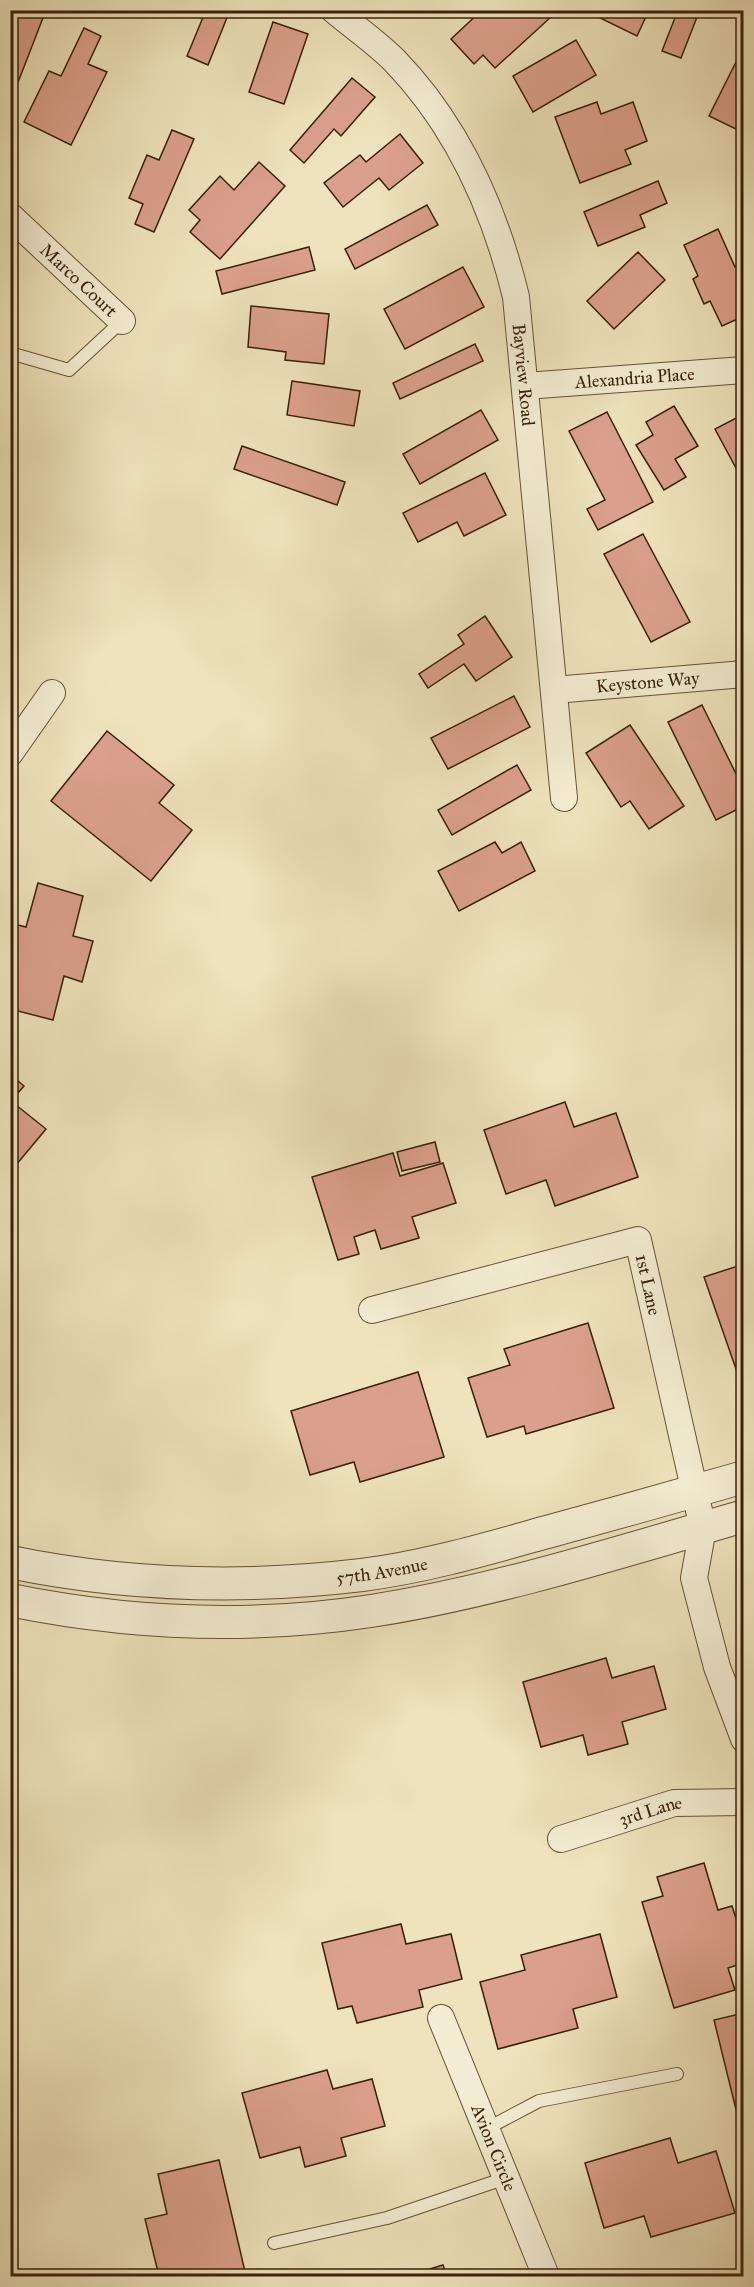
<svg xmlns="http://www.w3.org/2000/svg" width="754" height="2287" font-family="'IM FELL Great Primer',serif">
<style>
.building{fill:#dba08b;stroke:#382009;stroke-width:1.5}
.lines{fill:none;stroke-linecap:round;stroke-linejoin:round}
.service-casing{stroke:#665136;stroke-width:14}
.minor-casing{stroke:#665136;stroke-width:28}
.tertiary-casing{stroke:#665136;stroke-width:34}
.service{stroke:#f4edd3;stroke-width:12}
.minor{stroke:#f4edd3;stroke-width:26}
.tertiary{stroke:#f4edd3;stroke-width:32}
.labels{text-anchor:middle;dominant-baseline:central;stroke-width:6;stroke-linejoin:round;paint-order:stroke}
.street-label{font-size:18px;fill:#382009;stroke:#f4edd3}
</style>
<rect width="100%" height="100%" fill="#eee3bc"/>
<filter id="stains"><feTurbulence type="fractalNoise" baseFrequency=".00333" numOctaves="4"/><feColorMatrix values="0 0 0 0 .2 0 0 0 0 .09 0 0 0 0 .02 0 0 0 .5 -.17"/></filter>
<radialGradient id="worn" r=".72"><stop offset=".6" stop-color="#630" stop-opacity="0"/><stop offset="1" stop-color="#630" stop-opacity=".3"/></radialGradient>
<g class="building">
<polygon points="17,10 46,10 10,103 10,26"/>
<polygon points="206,10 230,10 208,65 187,56"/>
<polygon points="482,10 546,10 551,17 495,68 483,55 474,64 451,39"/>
<polygon points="601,10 649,10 637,36 598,17"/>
<polygon points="678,10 714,10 712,17 699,12 681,58 662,51"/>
<polygon points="273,22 308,34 284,104 249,92"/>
<polygon points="84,28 101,36 88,64 107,72 71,145 24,122 49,71 61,76"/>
<polygon points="576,40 596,75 533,112 513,76"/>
<polygon points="744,46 744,118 738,130 709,116"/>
<polygon points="352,78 375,97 341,136 334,129 304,163 290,150"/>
<polygon points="597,102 601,114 633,102 647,141 625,150 631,164 580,183 555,117"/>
<polygon points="172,130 194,139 154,232 135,224 143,204 129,198 147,155 159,160"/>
<polygon points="400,134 423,163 389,190 379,178 343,207 324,183 360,155 366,162"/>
<polygon points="259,162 285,186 220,259 190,232 200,220 189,210 220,176 234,190"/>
<polygon points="658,181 667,203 640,215 645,227 598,246 584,212"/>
<polygon points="427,205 438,225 355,269 345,249"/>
<polygon points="718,229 735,267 744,263 744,316 722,326 710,301 704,304 693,279 698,276 684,245"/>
<polygon points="309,247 315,270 222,294 216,271"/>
<polygon points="638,252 665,280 614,329 587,301"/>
<polygon points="463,267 484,307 405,349 384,309"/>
<polygon points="251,306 329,314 324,364 285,360 286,352 248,347"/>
<polygon points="475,344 483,361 400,399 393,383"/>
<polygon points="292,381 360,391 354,426 287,415"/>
<polygon points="674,406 698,446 675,459 686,477 664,490 636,445 653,435 646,422"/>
<polygon points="481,410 498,440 420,484 403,454"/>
<polygon points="607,412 653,502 598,530 587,509 605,500 569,431"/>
<polygon points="744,414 744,483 715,429"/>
<polygon points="242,446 345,482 337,505 234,469"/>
<polygon points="485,473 506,515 464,536 457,522 418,542 403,513"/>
<polygon points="643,534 690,622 651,642 604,554"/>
<polygon points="485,616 512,657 476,681 464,664 428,688 419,674 464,644 458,635"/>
<polygon points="514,696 530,727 448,769 431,738"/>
<polygon points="702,705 744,790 744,806 716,820 668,722"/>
<polygon points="630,725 684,806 649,829 630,801 621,807 586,753"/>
<polygon points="107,731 174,785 159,803 192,830 151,881 51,801"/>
<polygon points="517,765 531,790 452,835 438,810"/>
<polygon points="495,842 502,853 521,842 535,871 459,911 438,871"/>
<polygon points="38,883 83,896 73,936 93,941 82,982 64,976 53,1020 10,1009 10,923 26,927"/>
<polygon points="10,1074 24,1086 11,1101 46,1129 16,1165 10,1161"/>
<polygon points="565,1102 574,1127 616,1113 638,1177 555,1206 546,1180 506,1194 484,1130"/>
<polygon points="435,1142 440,1162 402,1171 397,1152"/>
<polygon points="393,1153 400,1176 443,1163 456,1203 412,1217 419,1238 381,1249 375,1230 354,1237 359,1254 338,1260 312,1177"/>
<polygon points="744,1264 744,1392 704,1277"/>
<polygon points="588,1323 614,1408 526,1434 524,1426 487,1437 468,1378 510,1365 504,1349"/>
<polygon points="418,1372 444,1457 360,1482 354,1462 310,1475 291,1411"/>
<polygon points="606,1658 612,1678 654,1666 666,1709 622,1722 628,1744 588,1755 583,1735 541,1747 523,1682"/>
<polygon points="704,1863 718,1910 732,1906 744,1943 744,1963 728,1968 735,1990 674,2008 642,1902 663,1896 657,1877"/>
<polygon points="401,1924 406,1944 451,1934 462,1979 419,1990 423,2007 357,2023 352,2006 338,2009 322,1943"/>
<polygon points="600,1934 617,1997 573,2009 578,2028 498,2049 480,1982 525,1970 521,1955"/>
<polygon points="744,2013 744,2142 714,2020"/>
<polygon points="327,2070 333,2089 372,2079 385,2126 341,2138 346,2156 305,2167 300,2147 260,2158 242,2093"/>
<polygon points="670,2138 678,2163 716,2151 735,2213 651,2237 644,2216 604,2228 585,2163"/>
<polygon points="219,2160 246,2276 159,2276 145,2219 167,2214 158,2174"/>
<polygon points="443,2265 447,2276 407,2276"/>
</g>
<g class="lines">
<defs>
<g id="service">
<polyline points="10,353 69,370 122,321"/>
<polyline points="486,2129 539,2101 677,2074"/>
<polyline points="274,2243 387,2218 506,2178"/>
</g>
<g id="minor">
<path id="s1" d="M334 10C354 27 376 42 394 60 457 125 495 210 516 297L564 798"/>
<path id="s2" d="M10 216 122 321"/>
<path id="s3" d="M525 386 744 370"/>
<path id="s4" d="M554 690 744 674"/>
<polyline points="10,753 52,693"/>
<path id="s5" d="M372 1310 638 1240 703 1528 694 1578 717 1667 744 1739"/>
<path id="s6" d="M561 1839 674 1803 744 1802"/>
<path id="s7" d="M441 2018 546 2276"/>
</g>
<g id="tertiary">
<path id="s8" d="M10 1562C126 1586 244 1589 362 1575 425 1567 486 1549 547 1532 613 1514 678 1496 744 1477"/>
<path d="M10 1600C128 1624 252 1629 371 1611 494 1592 623 1551 744 1516"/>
</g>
</defs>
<use href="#service" class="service-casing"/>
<use href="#minor" class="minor-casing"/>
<use href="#tertiary" class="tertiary-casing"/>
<use href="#service" class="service"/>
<use href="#minor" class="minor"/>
<use href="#tertiary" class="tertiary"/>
</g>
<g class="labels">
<g class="street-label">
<text stroke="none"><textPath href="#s2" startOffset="94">Marco Court</textPath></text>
<text stroke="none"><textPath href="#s1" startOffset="426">Bayview Road</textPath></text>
<text stroke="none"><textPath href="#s3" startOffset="110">Alexandria Place</textPath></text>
<text stroke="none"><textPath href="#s4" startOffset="94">Keystone Way</textPath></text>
<text stroke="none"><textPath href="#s5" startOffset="321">1st Lane</textPath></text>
<text stroke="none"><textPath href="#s8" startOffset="374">57th Avenue</textPath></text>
<text stroke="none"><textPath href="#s6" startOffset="94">3rd Lane</textPath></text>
<text stroke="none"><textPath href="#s7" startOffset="140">Avion Circle</textPath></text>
</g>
</g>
<rect width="754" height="2287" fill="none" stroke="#eee3bc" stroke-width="36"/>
<rect x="12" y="12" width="730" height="2263" fill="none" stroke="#382009" stroke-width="3"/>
<rect x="18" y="18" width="718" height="2251" fill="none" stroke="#382009" stroke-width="1.5"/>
<rect width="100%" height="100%" filter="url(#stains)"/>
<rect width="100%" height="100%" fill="url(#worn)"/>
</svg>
